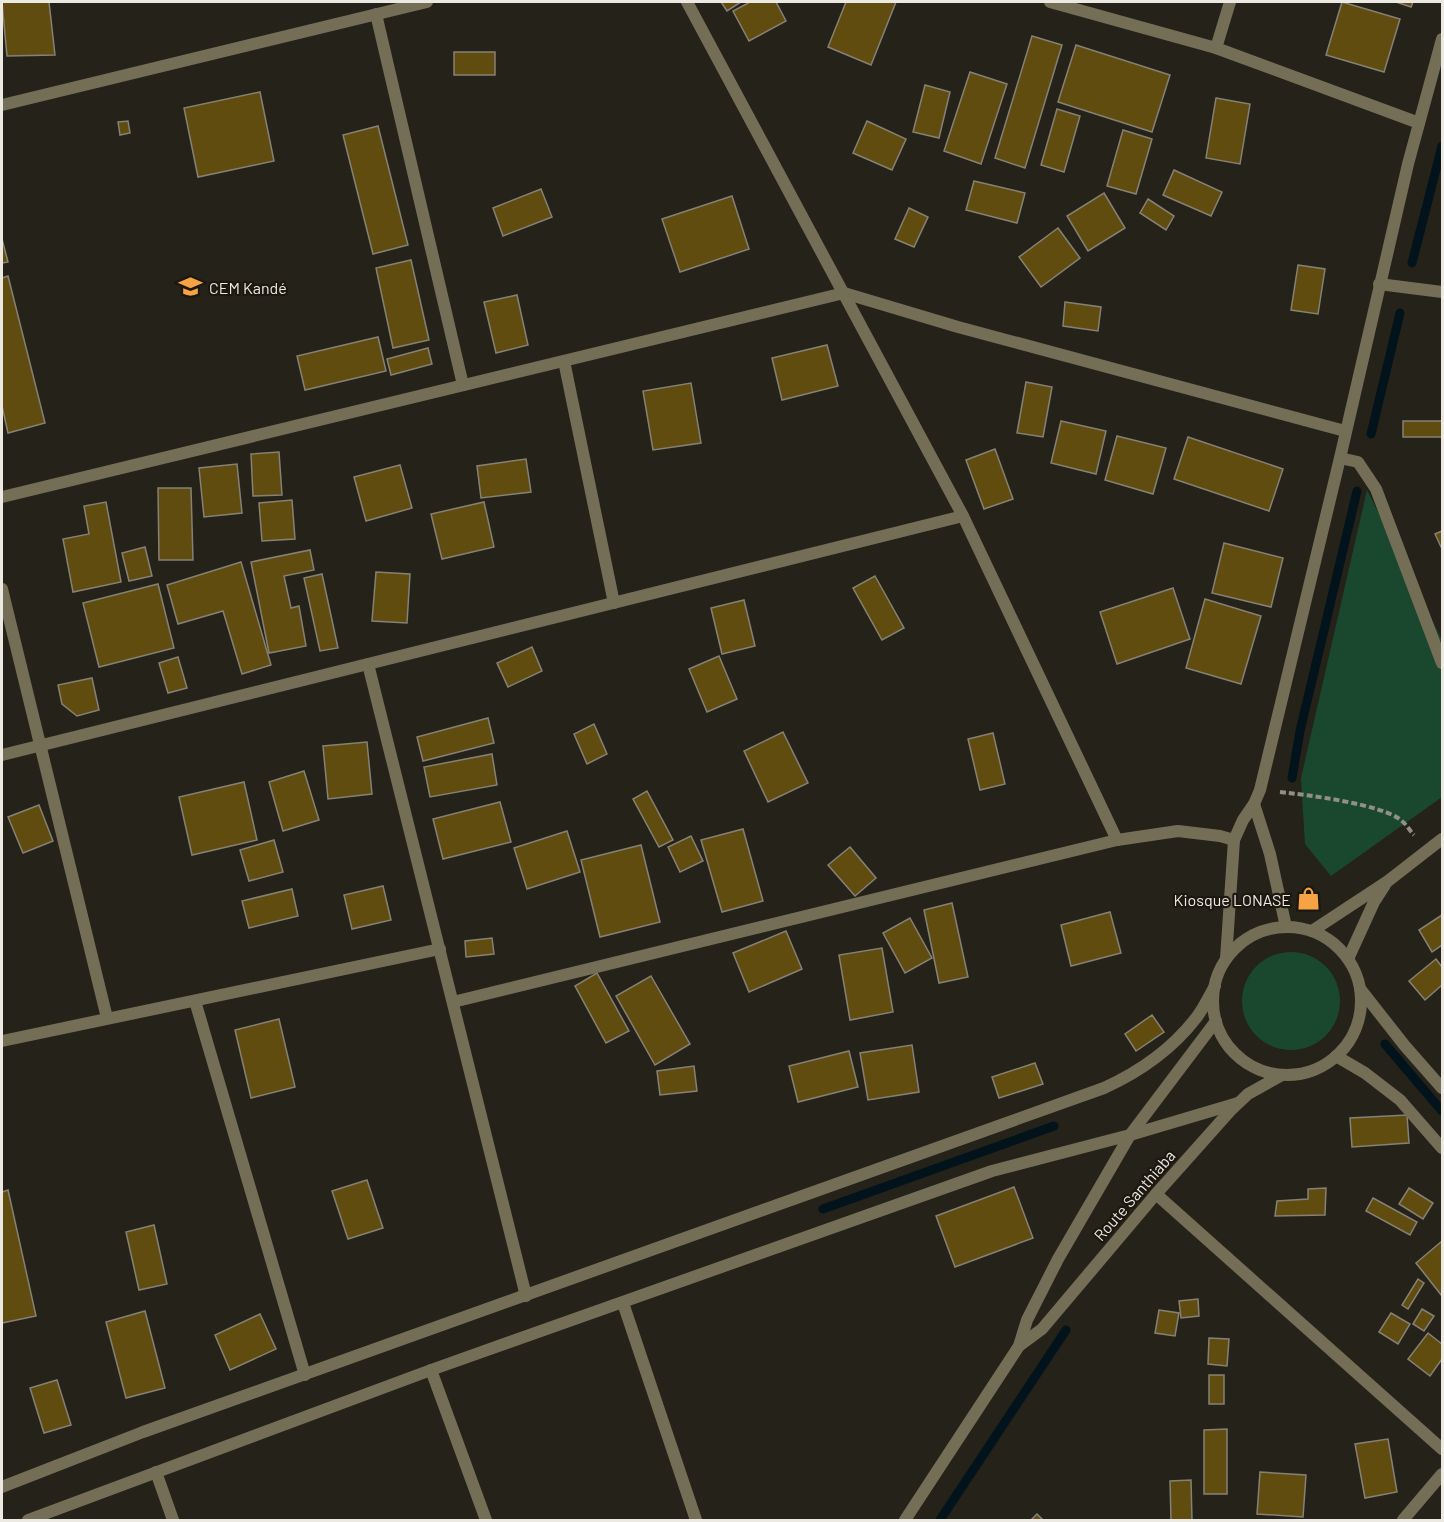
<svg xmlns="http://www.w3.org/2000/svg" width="1444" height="1522" font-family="Barlow,sans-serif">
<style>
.green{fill:#1a482f}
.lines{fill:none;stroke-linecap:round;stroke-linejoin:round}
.stream{stroke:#02131c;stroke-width:9}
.building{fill:#614c10;stroke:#858176;stroke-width:1.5}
.path{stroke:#928f87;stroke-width:4;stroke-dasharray:6 3;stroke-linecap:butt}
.minor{stroke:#756e57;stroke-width:12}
.tertiary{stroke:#756e57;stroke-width:12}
.labels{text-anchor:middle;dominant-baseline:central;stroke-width:4.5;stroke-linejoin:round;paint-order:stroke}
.poi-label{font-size:16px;fill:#ece9e3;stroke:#1c1810;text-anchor:start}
.street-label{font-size:16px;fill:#ece9e3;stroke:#1c1810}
</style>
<rect width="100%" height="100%" fill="#252219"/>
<g class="green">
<polygon points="1367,490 1442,640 1442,797 1331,876 1305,844 1301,778"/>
<circle cx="1291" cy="1001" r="49"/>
</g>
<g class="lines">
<g class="stream">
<polyline points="1412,263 1442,146"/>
<polyline points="1371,434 1400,313"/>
<polyline points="1292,778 1300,731 1357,491"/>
<polyline points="1385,1044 1442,1111"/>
<polyline points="823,1209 1054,1126"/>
<polyline points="940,1520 1066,1330"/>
</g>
</g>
<g class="building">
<polygon points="2,2 49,2 55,55 7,56"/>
<polygon points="721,2 741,2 727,11"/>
<polygon points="750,2 776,2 786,21 749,41 733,11"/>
<polygon points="846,2 896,2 871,65 828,47"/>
<polygon points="1342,2 1400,19 1384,72 1326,55"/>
<polygon points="1396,2 1413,2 1411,7"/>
<polygon points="1032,36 1062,45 1025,168 995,158"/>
<polygon points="1076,45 1170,75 1152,132 1058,102"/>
<rect x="454" y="52" width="41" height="23"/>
<polygon points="970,72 1007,84 981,164 944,151"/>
<polygon points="925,85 950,92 939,138 913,132"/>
<polygon points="260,92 274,161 198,177 184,108"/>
<polygon points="1216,98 1250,104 1240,164 1206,158"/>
<polygon points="1057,109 1080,116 1064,172 1041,165"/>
<polygon points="128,121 130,133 120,135 118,122"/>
<polygon points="867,121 906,139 892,170 853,153"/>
<polygon points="378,126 408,245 373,254 343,135"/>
<polygon points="1123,130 1152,139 1136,194 1107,186"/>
<polygon points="1174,170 1222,192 1211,216 1163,195"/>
<polygon points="974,181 1025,193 1017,223 966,210"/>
<polygon points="541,189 552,217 503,236 493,208"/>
<polygon points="1104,193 1125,228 1088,251 1067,216"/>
<polygon points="732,196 749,249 680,272 662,219"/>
<polygon points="1148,199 1174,216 1166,230 1140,213"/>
<polygon points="909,208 928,217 914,247 895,239"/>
<polygon points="1058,228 1080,258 1041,287 1019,257"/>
<polygon points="2,239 8,262 2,263"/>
<polygon points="411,260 429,340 393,348 376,268"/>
<polygon points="1298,265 1325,269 1318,314 1291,310"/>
<polygon points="8,276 45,423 8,433 2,406 2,278"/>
<polygon points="517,295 528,345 496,353 484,302"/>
<polygon points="1065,302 1101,307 1098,331 1063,326"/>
<polygon points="378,337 386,371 305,390 297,356"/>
<polygon points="827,345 838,386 782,400 772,358"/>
<polygon points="428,348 432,364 391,375 387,359"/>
<polygon points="1026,382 1052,387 1043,437 1017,433"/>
<polygon points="691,383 701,443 653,450 643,391"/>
<polygon points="1061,421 1106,431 1096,474 1051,463"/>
<rect x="1403" y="421" width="39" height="16"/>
<polygon points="1117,436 1166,448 1153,494 1105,480"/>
<polygon points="1188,437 1283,469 1269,511 1174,479"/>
<polygon points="995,449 1013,499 984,509 966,460"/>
<polygon points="279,452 282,495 253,496 251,454"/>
<polygon points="526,459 531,492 481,498 477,466"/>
<polygon points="237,464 242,513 204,517 199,468"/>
<polygon points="400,465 412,508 366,521 354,477"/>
<polygon points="158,488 191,488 193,560 159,560"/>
<polygon points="292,500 295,539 262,541 259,503"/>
<polygon points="106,502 121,582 73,592 63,539 89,534 84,506"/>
<polygon points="484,502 494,547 442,559 431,514"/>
<polygon points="1442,531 1442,549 1435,534"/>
<polygon points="1224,543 1283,558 1271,607 1212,593"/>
<polygon points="145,547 152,576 129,581 122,553"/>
<polygon points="310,550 314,570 284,576 291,608 299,606 306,646 269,653 251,562"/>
<polygon points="241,562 271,665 242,674 223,611 178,624 167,585"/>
<polygon points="376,572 410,574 407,623 372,621"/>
<polygon points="322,574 338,648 320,651 304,578"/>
<polygon points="875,576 904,628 882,640 853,588"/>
<polygon points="158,584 174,648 99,667 83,603"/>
<polygon points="1173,588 1190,639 1117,664 1100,612"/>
<polygon points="1205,599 1261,616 1241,684 1186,668"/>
<polygon points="744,600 755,646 722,654 711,608"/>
<polygon points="532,647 542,671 508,687 497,663"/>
<polygon points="719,656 737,699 707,712 689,669"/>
<polygon points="178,657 187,688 168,693 159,663"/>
<polygon points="92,678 99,710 77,716 62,704 58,685"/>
<polygon points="488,718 494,743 423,761 417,737"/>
<polygon points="594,724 607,754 587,764 574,734"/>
<polygon points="783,732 808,783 768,802 744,751"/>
<polygon points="993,733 1005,784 980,790 968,739"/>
<polygon points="367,742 372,794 328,799 323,746"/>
<polygon points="492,754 497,785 430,797 424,767"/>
<polygon points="304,771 319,820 283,831 269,782"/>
<polygon points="244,782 257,840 192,855 179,797"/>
<polygon points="647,791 673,840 659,847 633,799"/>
<polygon points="500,802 511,842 443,859 433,819"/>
<polygon points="39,805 53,841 23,853 8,817"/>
<polygon points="743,829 763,901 722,912 701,840"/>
<polygon points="567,831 580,872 527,889 514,848"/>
<polygon points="691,836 703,861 680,872 668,847"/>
<polygon points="274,840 283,872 249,881 240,850"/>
<polygon points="641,845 660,922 600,937 581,860"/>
<polygon points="850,847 876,878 855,896 828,865"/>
<polygon points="383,886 391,920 352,929 344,895"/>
<polygon points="292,889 298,916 249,928 242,901"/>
<polygon points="952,903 968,977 939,983 924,910"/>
<polygon points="1110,912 1121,953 1071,966 1061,925"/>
<polygon points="1442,915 1442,945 1432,952 1419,930"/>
<polygon points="910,918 932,958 905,973 883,933"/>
<polygon points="786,931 802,969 749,992 733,953"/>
<polygon points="492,938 494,954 466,957 465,941"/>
<polygon points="882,948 893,1012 850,1020 839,955"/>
<polygon points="1436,959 1442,967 1442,985 1425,1000 1409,981"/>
<polygon points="597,973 629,1031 606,1043 575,986"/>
<polygon points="651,976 690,1044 655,1065 616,996"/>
<polygon points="1152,1015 1164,1032 1136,1051 1125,1034"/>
<polygon points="279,1019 295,1087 251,1098 235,1030"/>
<polygon points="912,1045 919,1092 868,1100 860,1053"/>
<polygon points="849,1051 858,1087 798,1102 789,1066"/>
<polygon points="1035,1063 1043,1084 999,1098 992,1077"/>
<polygon points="694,1066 697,1091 660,1095 657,1071"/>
<polygon points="1407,1115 1409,1143 1352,1147 1350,1118"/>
<polygon points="367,1180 383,1228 348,1239 332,1191"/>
<polygon points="1014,1187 1033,1238 955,1267 936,1216"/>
<polygon points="1326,1188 1325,1215 1275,1216 1277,1201 1308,1199 1308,1189"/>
<polygon points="1409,1188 1433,1203 1423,1219 1399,1204"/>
<polygon points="8,1190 36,1316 2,1323 2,1192"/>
<polygon points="1373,1198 1417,1222 1410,1235 1366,1211"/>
<polygon points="154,1225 167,1284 139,1290 126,1232"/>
<polygon points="1442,1241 1442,1296 1416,1263"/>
<polygon points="1418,1279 1424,1283 1408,1309 1402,1305"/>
<polygon points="1198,1299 1199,1316 1181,1318 1179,1301"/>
<polygon points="1422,1309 1434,1316 1424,1331 1413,1324"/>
<polygon points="1159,1310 1179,1313 1175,1336 1155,1333"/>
<polygon points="145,1311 165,1388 126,1398 106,1322"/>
<polygon points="1391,1313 1410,1324 1398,1344 1379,1332"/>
<polygon points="260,1314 276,1349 230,1370 215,1335"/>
<polygon points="1428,1333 1442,1344 1442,1359 1430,1376 1408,1359"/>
<polygon points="1209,1338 1229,1339 1227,1366 1208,1364"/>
<rect x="1209" y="1375" width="15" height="29"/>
<polygon points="57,1380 71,1425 44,1433 30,1388"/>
<polygon points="1227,1429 1227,1494 1204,1494 1204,1430"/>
<polygon points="1388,1439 1397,1492 1365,1498 1355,1444"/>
<polygon points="1260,1472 1306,1475 1303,1517 1257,1514"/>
<polygon points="1191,1480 1192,1520 1171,1520 1170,1481"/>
<polygon points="1037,1514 1043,1520 1031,1520"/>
</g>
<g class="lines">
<path class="path" d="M1280 792C1307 795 1383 804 1402 821 1407 825 1410 831 1414 835"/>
<g class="minor">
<polyline points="687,2 963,516 1117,840"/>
<polyline points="1050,2 1216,48 1419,123"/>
<polyline points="376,14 463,385"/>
<polyline points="1216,48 1230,2"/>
<polyline points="2,105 427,2"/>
<polyline points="1379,284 1442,292"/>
<polyline points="564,361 614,603"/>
<polyline points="1340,458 1358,462 1376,489 1442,663"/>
<polyline points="2,497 844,293 958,327 1345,431"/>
<polyline points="2,589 107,1018"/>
<polyline points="368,664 526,1296"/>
<polyline points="2,755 963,516"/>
<polyline points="195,1001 305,1375"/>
<polyline points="453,1002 1117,840 1178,831 1220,836 1234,840"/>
<polyline points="2,1041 440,949"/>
<polyline points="1156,1194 1442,1449"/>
<polyline points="623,1303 696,1520"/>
<polyline points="431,1370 486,1520"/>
<polyline points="156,1472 173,1520"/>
<polyline points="1403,1520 1442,1474"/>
</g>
<g class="tertiary">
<polyline points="1254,804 1270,854 1286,927"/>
<circle cx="1287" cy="1001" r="74"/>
<polyline points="1312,931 1388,881 1442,839"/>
<polyline points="1226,959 1234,840 1243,820 1254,804 1260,790 1340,458 1408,164 1442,39"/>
<polyline points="1348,959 1374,902 1385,885"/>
<polyline points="1361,990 1405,1046 1442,1088"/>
<polyline points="1336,1056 1365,1073 1400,1100 1442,1148"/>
<polyline points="1019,1346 1042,1329 1156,1194 1230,1111 1248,1094 1282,1075"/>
<path d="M2 1487 143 1432 1104 1088C1139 1072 1172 1049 1196 1018 1204 1008 1209 996 1215 986"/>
<polyline points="28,1520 431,1370 992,1171 1130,1135 1238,1103"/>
<polyline points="905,1520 1019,1346 1027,1320 1058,1259 1130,1135 1216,1021"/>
</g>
</g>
<defs>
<symbol id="school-bare" viewBox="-9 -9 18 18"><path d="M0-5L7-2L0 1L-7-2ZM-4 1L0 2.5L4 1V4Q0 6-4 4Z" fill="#f5a345" stroke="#1c1810" stroke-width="2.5" paint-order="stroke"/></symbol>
<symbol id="shop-bare" viewBox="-9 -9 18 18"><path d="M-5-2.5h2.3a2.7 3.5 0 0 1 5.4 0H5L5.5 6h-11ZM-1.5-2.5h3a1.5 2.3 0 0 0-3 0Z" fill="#f5a345" stroke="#1c1810" stroke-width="2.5" paint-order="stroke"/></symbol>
</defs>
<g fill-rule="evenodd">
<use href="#school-bare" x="174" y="270" width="33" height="33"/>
<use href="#shop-bare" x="1292" y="882" width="33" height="33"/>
</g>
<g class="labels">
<g class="poi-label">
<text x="209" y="287">CEM Kandé</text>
<text x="1291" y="899" text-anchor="end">Kiosque LONASE</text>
</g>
<g class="street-label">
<text transform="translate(1134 1195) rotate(-49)">Route Santhiaba</text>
</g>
</g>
<rect width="1444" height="1522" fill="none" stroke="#ece9e3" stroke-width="6"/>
</svg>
